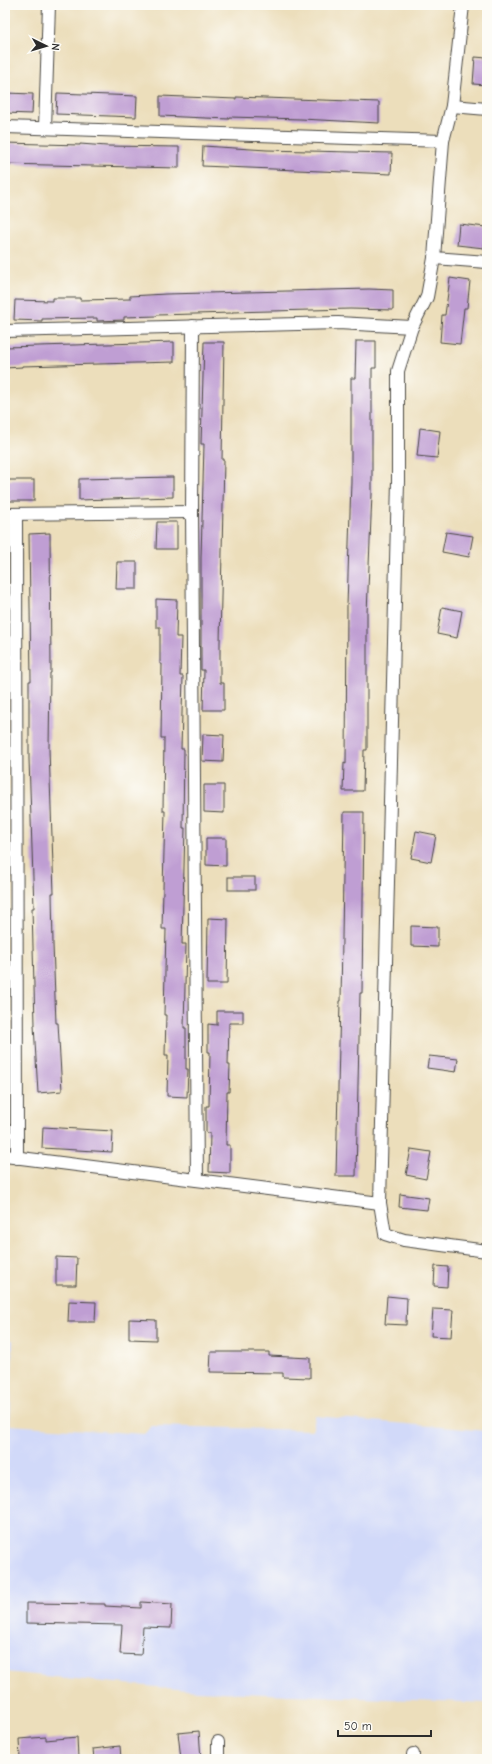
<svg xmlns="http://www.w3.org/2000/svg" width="492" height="1764" font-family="'Comic Neue',sans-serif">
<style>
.built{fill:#d1d9f9}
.building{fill:#bf9ed3}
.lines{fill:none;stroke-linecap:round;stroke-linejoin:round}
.street-casing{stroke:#484641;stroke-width:14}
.street{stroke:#fff;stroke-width:12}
</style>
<rect width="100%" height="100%" fill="#fdfcf7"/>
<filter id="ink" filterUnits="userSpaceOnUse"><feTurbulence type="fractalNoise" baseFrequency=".025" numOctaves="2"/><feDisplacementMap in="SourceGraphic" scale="8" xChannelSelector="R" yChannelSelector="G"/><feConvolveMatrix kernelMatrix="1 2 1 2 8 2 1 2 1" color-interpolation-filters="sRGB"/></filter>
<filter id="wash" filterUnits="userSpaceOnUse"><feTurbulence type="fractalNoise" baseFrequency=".012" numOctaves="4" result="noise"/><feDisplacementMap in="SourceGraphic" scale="16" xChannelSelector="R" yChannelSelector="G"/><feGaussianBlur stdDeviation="0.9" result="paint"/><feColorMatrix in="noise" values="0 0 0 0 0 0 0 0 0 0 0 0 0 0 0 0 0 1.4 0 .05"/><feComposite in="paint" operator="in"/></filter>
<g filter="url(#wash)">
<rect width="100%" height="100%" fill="#ecdebb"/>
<polygon class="built" points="5,1340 13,1340 10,1425 144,1434 152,1426 313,1430 315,1416 487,1431 487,1703 197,1691 5,1672"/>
<g id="blocks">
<g class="building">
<polygon points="475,57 487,58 487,85 473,84"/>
<polygon points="6,93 33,94 32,114 5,113"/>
<polygon points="57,93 137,96 136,117 56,114"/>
<polygon points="160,96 236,99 236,97 379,102 379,123 301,119 229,117 229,119 160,116"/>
<polygon points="5,143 80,145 80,144 107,146 179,147 179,168 5,164"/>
<polygon points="203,146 267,150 392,153 391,174 202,166"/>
<polygon points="459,224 486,227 484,248 457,245"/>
<polygon points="450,278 470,281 467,308 464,308 460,344 440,342 442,315 445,315"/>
<polygon points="369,289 393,290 393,310 350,309 232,312 232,313 157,315 157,316 124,317 124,320 97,321 97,318 42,319 42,321 14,320 15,300 52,301 52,298 80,298 80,300 130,299 130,296 166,294"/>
<polygon points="356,341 376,341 376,368 372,368 372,494 367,613 367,750 364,750 363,791 343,791 344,763 346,764 347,606 351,481 351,378 355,378"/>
<polygon points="174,342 174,362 22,366 22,367 5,368 5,347"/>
<polygon points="204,342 224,342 222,460 224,460 220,643 220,683 224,683 224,710 203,710 204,670 201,670 201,558 204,444 201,444"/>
<polygon points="420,428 440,431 437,458 417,456"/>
<polygon points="173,477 173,497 79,500 79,479"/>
<rect x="7" y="480" width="27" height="21"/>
<polygon points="157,522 177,522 177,549 156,549"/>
<polygon points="446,532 473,536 469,557 442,552"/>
<polygon points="50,533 51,673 50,673 49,749 53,866 54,893 52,893 53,945 56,1023 58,1023 62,1091 38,1093 34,1025 35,1025 32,908 34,908 29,759 29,681 31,681 29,534"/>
<polygon points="117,562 137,562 137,589 116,589"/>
<polygon points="156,599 177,600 176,637 181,637 180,676 183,676 181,749 184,749 183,828 185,828 182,944 186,944 184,1028 186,1028 186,1069 188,1069 187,1097 167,1096 168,1055 165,1055 166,1015 164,1015 166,929 162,929 165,811 163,811 164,738 161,738 162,664 160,664 160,627 156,627"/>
<polygon points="442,607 462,611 457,638 437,634"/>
<polygon points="203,734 224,735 223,762 202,761"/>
<polygon points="204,785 224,785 224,813 204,812"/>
<polygon points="344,812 364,812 362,993 360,993 356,1176 336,1176 340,1001 341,1001"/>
<polygon points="416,831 436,835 431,862 411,858"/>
<polygon points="206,838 226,838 226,866 206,865"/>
<rect x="228" y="877" width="27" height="13"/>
<polygon points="208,918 228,919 227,984 207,984"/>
<polygon points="411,926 438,927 438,947 411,946"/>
<polygon points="217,1011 243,1011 243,1023 229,1023 228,1065 230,1065 229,1092 227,1092 226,1145 230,1145 230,1173 209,1172 210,1133 206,1133 206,1106 209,1106 210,1052 208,1052 208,1024 217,1025"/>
<polygon points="429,1056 458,1059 456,1072 427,1068"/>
<polygon points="43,1127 113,1131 112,1152 42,1148"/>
<polygon points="411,1149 431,1152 426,1179 406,1175"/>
<polygon points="400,1194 429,1198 427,1210 399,1207"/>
<polygon points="56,1257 77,1258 76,1285 56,1285"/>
<polygon points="435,1266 448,1267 447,1287 434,1286"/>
<polygon points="387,1296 407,1298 406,1325 385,1324"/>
<polygon points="69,1301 96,1302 95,1322 68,1322"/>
<polygon points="433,1309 453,1310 451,1337 431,1336"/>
<polygon points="129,1319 156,1320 156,1340 129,1339"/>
<polygon points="211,1352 269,1352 269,1356 310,1358 310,1378 283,1377 283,1373 210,1372"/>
<polygon points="141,1602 172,1604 171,1628 143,1627 141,1655 120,1654 122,1625 26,1623 26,1603 105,1604 105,1606 141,1608"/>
<polygon points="199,1731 201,1759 181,1759 178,1733"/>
<polygon points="46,1737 46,1740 77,1737 78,1758 20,1759 19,1739"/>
<polygon points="120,1746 121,1759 94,1759 93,1749"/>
</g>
</g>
</g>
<g filter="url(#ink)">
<use href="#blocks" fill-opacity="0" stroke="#484641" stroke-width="1"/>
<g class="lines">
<defs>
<g id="street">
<polyline points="463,5 452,106 443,141 434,258 427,297 412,327 398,371 398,481 380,1203 385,1234 404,1240 487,1251"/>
<polyline points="452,106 487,109"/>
<polyline points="5,127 443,141"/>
<polyline points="45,128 49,5"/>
<polyline points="434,258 487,262"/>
<polyline points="193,326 192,512 197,1180"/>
<polyline points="5,331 338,323 412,327"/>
<polyline points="5,514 192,512"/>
<polyline points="16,514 17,1158"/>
<polyline points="5,1156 380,1203"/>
<polyline points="218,1742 218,1759"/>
<polyline points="413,1759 413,1754"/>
</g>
</defs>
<use href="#street" class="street-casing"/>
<use href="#street" class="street"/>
</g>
</g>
<rect width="492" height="1764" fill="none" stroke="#fdfcf7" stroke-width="20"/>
<g transform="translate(46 46) rotate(95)" stroke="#fdfcf7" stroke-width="3" paint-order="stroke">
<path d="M0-3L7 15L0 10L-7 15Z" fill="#2b2b2b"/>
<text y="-6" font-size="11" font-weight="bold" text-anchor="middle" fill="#2b2b2b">N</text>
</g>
<path d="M338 1730v6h93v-6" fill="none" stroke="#2b2b2b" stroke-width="2"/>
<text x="344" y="1730" font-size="12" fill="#2b2b2b" stroke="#fdfcf7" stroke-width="3" paint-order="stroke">50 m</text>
</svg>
